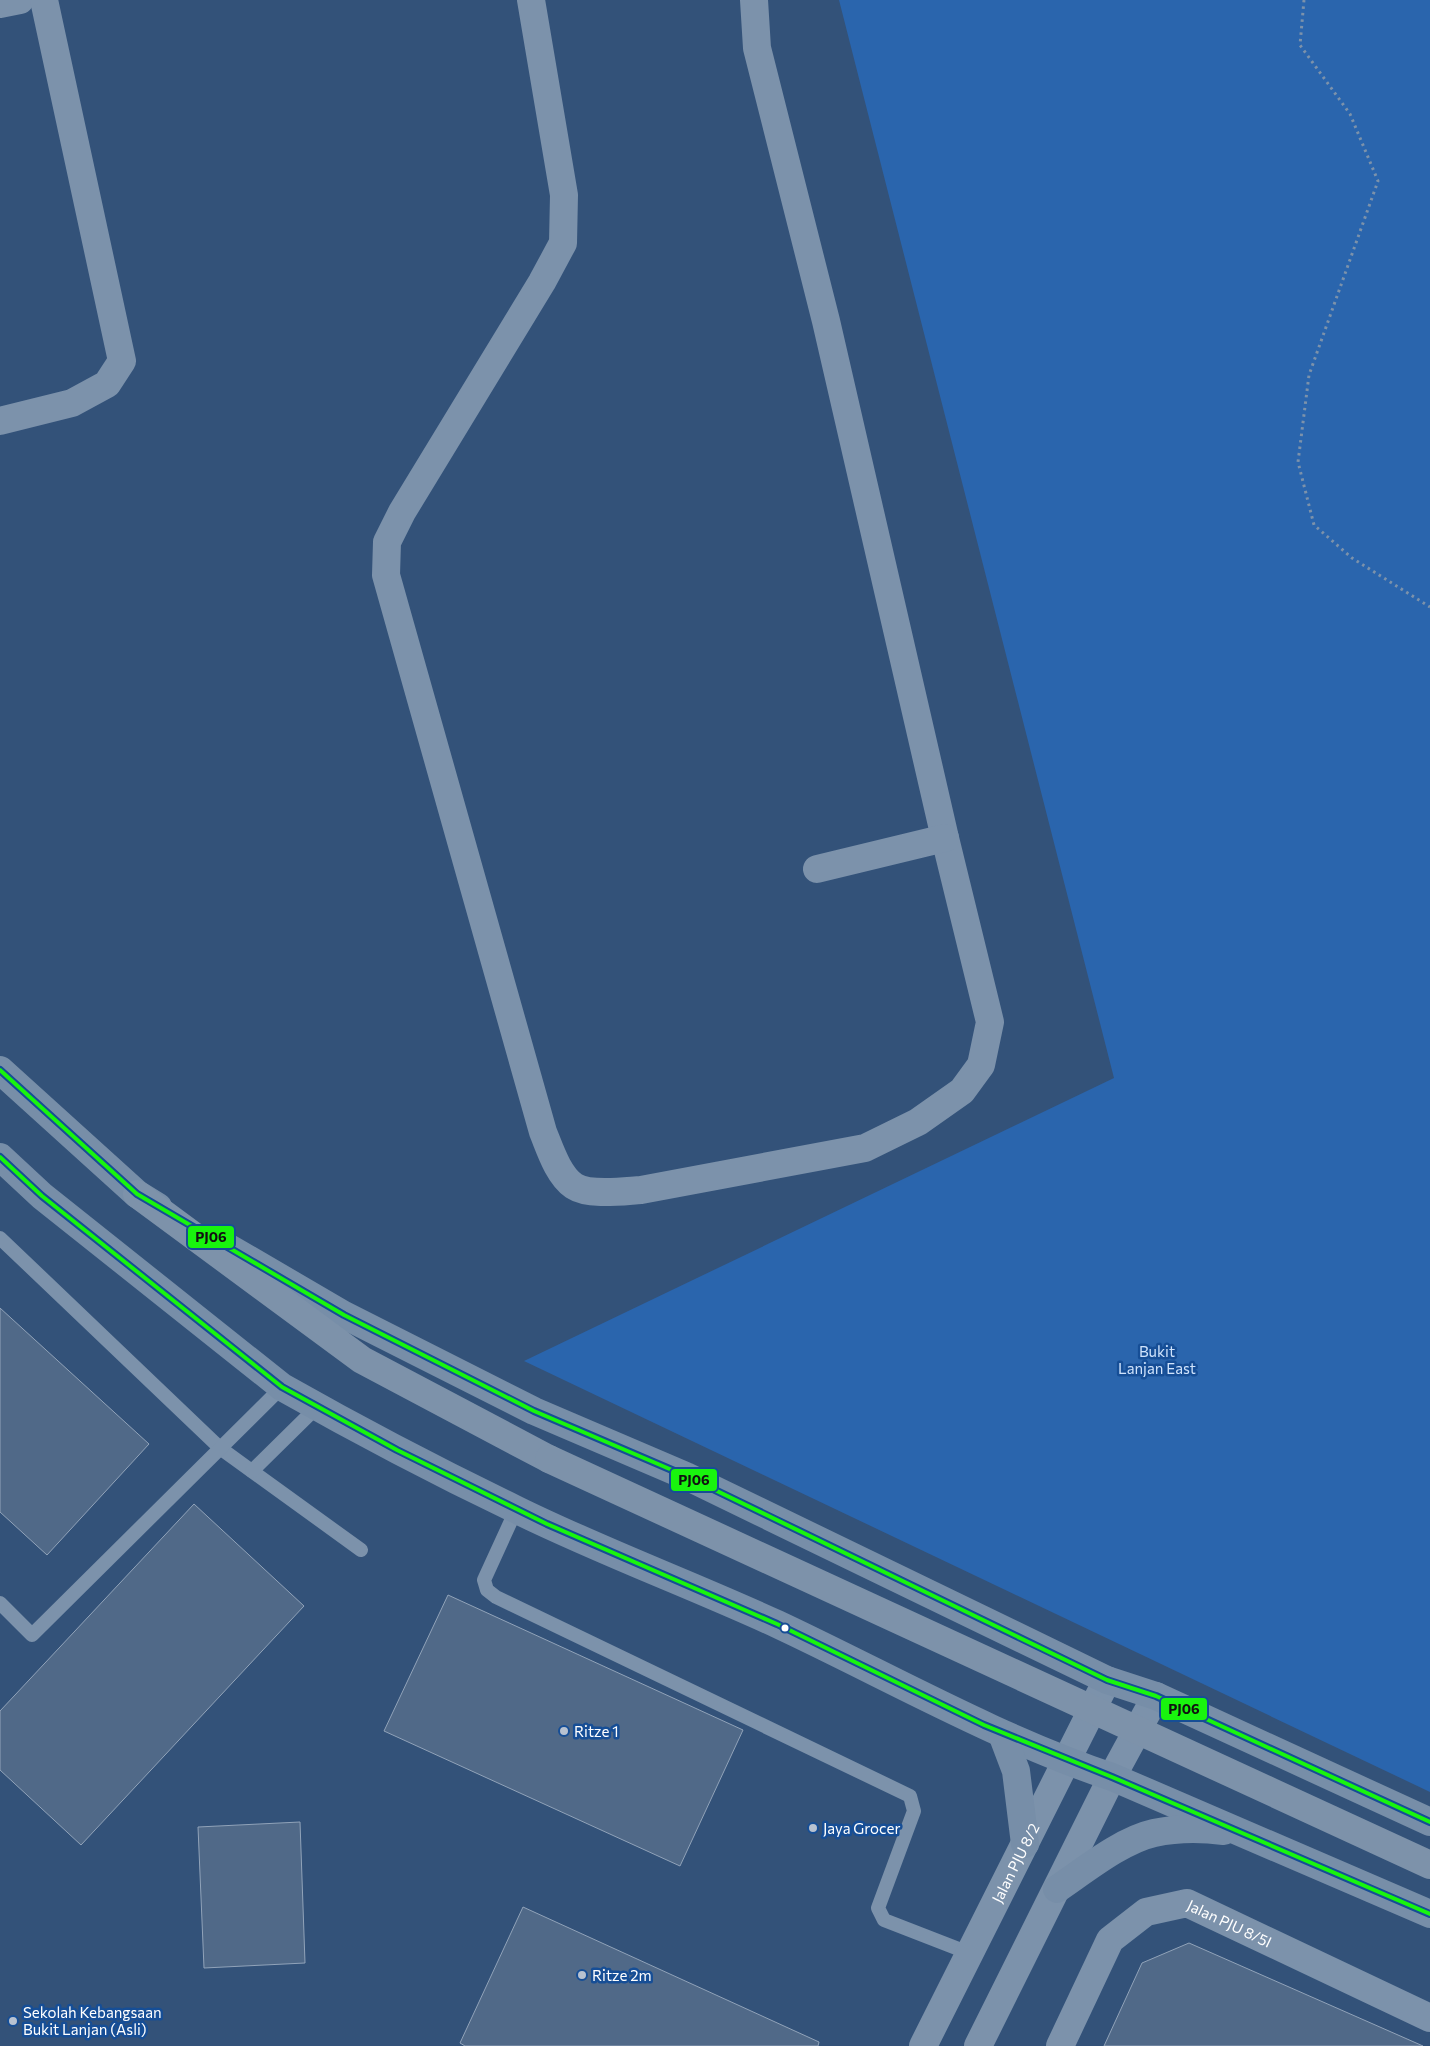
<svg xmlns="http://www.w3.org/2000/svg" width="1430" height="2046" font-family="Commissioner,sans-serif">
<style>
.green{fill:#2a65ad}
.building{fill:#506988;stroke:#91a3b9}
.lines{fill:none;stroke-linecap:round;stroke-linejoin:round}
.path{stroke:#7c92ab;stroke-width:3;stroke-dasharray:2.5 4;stroke-linecap:butt}
.service{stroke:#7c92ab;stroke-width:14}
.minor{stroke:#7c92ab;stroke-width:28}
.secondary{stroke:#778ea8;stroke-width:28}
.motorway{stroke:#7d92aa;stroke-width:28}
.motorway-bridge{stroke:#7d92aa;stroke-width:28}
.bus-1-casing{stroke:#164e96;stroke-width:8}
.bus-1{stroke:#19f40e;stroke-width:4}
.bus-dot{fill:#fff;stroke:#164e96;stroke-width:2}
.poi-dot{fill:#b8c2d0;stroke:#164e96;stroke-width:2}
.labels{text-anchor:middle;dominant-baseline:central;stroke-width:5;stroke-linejoin:round;paint-order:stroke}
.park-label{font-size:15px;fill:#cfe3fc;stroke:#164e96}
.poi-label{font-size:15px;fill:#fff;stroke:#164e96;text-anchor:start}
.street-label{font-size:15px;fill:#fff;stroke:#164e96}
.line-badge{stroke:#164e96;stroke-width:2}
.pale-badge-label{font-size:14px;text-anchor:middle;font-weight:bold;fill:#111}
</style>
<rect width="100%" height="100%" fill="#335279"/>
<polygon class="green" points="839,0 1430,0 1430,1792 524,1361 1114,1078"/>
<g class="building">
<polygon points="0,1308 149,1444 47,1555 0,1512"/>
<polygon points="194,1504 304,1606 81,1845 0,1770 0,1711"/>
<polygon points="448,1595 743,1730 680,1866 384,1731"/>
<polygon points="300,1822 305,1963 204,1968 198,1827"/>
<polygon points="523,1907 819,2042 818,2046 465,2046 460,2043"/>
<polygon points="1189,1943 1423,2046 1104,2046 1142,1963"/>
</g>
<g class="lines">
<polyline class="path" points="1304,0 1300,45 1350,114 1378,181 1309,375 1298,462 1314,525 1352,558 1430,607"/>
<g class="service">
<polyline points="0,1238 220,1448 361,1550"/>
<polyline points="252,1471 317,1407"/>
<polyline points="516,1510 484,1580 487,1590 496,1597 910,1796 914,1811 878,1908 884,1920 969,1953"/>
<polyline points="0,1603 32,1635 282,1387"/>
</g>
<g class="minor">
<path d="M531 0 564 195 563 243 542 282 402 512 387 542 386 575 543 1132C550 1149 558 1175 574 1186 589 1196 624 1191 641 1190L865 1148 918 1122 962 1091 981 1065 990 1022 945 838 826 321 757 48 754 0"/>
<polyline points="0,4 20,0"/>
<polyline points="0,421 72,403 107,384 122,361 44,0"/>
<polyline points="817,869 945,838"/>
<path id="s1" d="M923 2046 1107 1680"/>
<polyline points="978,2046 1112,1777 1156,1696"/>
<path id="s2" d="M1060 2046 1110 1940 1146 1912 1187 1903 1430 2018"/>
</g>
<g class="secondary">
<polyline points="0,1070 137,1194 158,1207"/>
<path d="M0 1157 42 1196 282 1387C358 1430 436 1471 515 1509 600 1551 690 1584 777 1624 888 1676 996 1738 1112 1777L1430 1914"/>
<polyline points="217,1241 344,1315 534,1411 686,1476 1107,1680 1156,1696 1430,1822"/>
<polyline points="1002,1734 1016,1771 1025,1844"/>
<path d="M1057 1889C1085 1870 1122 1840 1154 1833 1177 1828 1201 1828 1224 1831"/>
</g>
<polyline class="motorway" points="137,1194 362,1360 549,1459"/>
<polyline class="motorway-bridge" points="549,1459 1430,1865"/>
<defs>
<g id="bus-1">
<polyline points="0,1070 137,1194 344,1315 534,1411 686,1476 1107,1680 1156,1696 1430,1822"/>
<polyline points="0,1157 42,1196 282,1387 397,1450 547,1524 777,1624 984,1725 1112,1777 1430,1914"/>
</g>
</defs>
<use href="#bus-1" class="bus-1-casing"/>
<use href="#bus-1" class="bus-1"/>
</g>
<circle class="bus-dot" cx="785" cy="1628" r="4.5"/>
<g class="poi-dot">
<circle cx="564" cy="1731" r="5"/>
<circle cx="813" cy="1828" r="5"/>
<circle cx="582" cy="1975" r="5"/>
<circle cx="13" cy="2021" r="5"/>
</g>
<g class="labels">
<g class="park-label">
<text x="1157" y="1351">Bukit<tspan x="1157" dy="17">Lanjan East</tspan></text>
</g>
<g class="poi-label">
<text x="574" y="1731">Ritze 1</text>
<text x="823" y="1828">Jaya Grocer</text>
<text x="592" y="1975">Ritze 2m</text>
<text x="23" y="2012">Sekolah Kebangsaan<tspan x="23" dy="17">Bukit Lanjan (Asli)</tspan></text>
</g>
<g class="street-label">
<text stroke="none"><textPath href="#s1" startOffset="205">Jalan PJU 8/2</textPath></text>
<text stroke="none"><textPath href="#s2" startOffset="252">Jalan PJU 8/5I</textPath></text>
</g>
</g>
<g class="line-badge">
<rect x="187" y="1225" width="48" height="24" rx="5" fill="#19f40e"/>
<rect x="670" y="1468" width="48" height="24" rx="5" fill="#19f40e"/>
<rect x="1160" y="1697" width="48" height="24" rx="5" fill="#19f40e"/>
</g>
<g class="pale-badge-label">
<text x="211" y="1242">PJ06</text>
<text x="694" y="1485">PJ06</text>
<text x="1184" y="1714">PJ06</text>
</g>
</svg>
